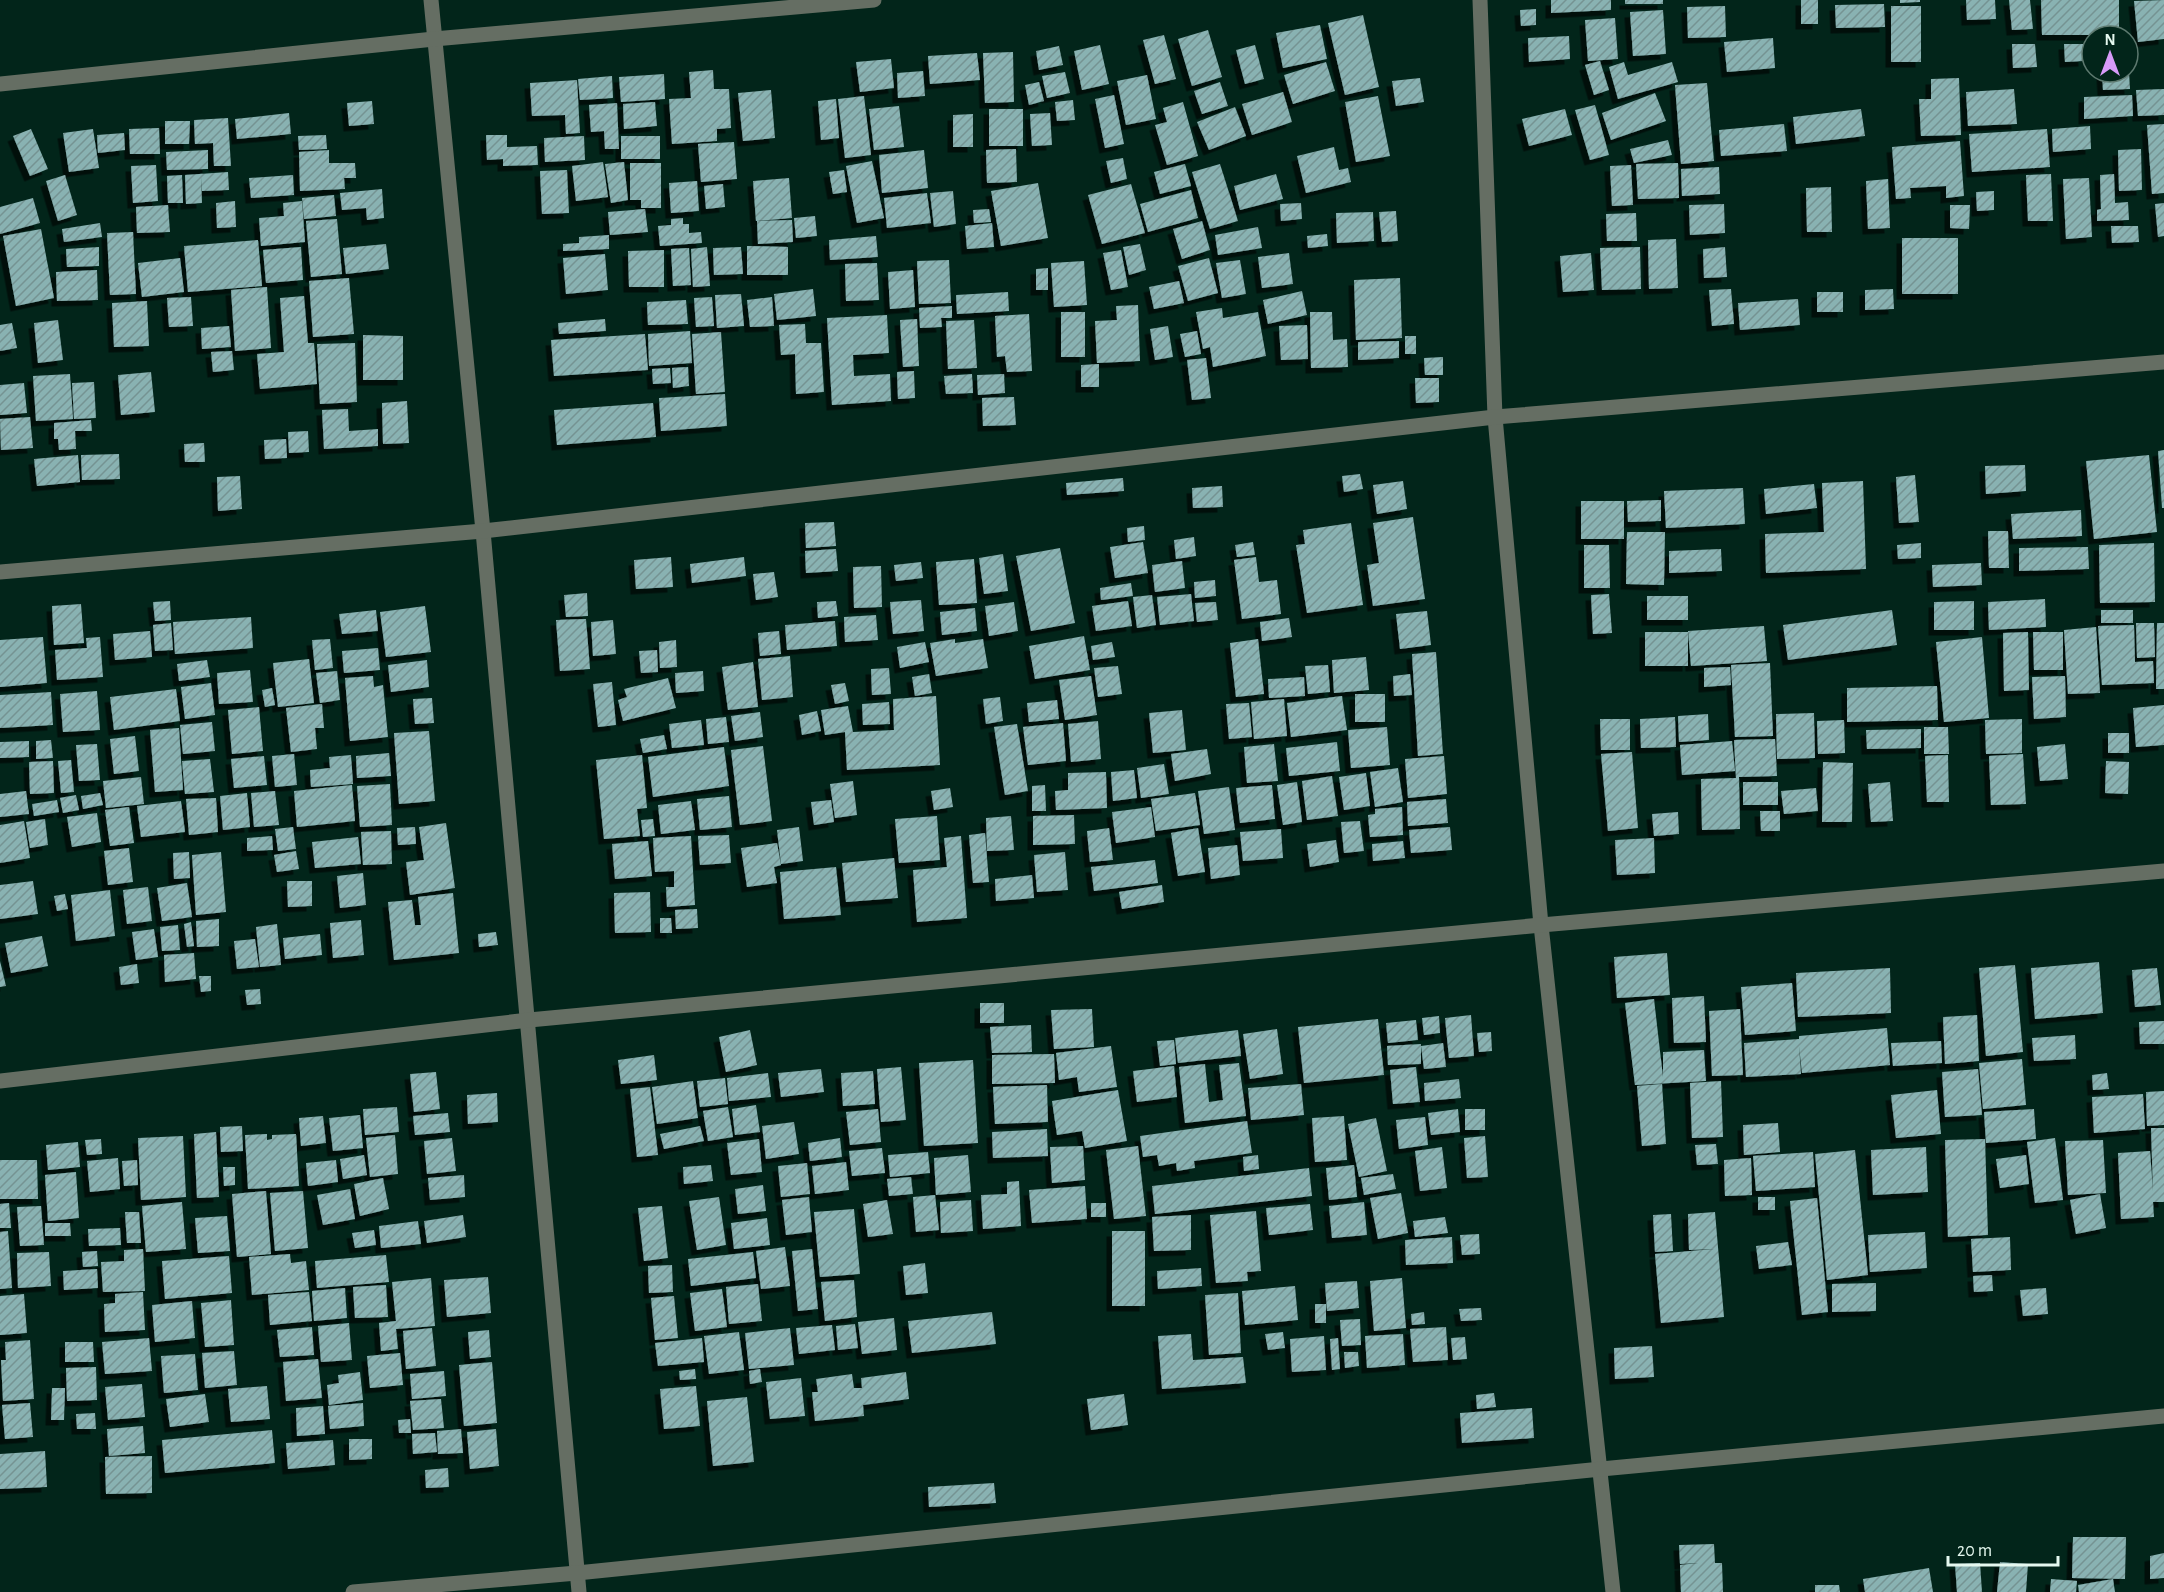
<svg xmlns="http://www.w3.org/2000/svg" width="2164" height="1592" font-family="'Alegreya Sans',sans-serif">
<style>
.building{fill:url(#building-hatch);filter:url(#shadow)}
.lines{fill:none;stroke-linecap:round;stroke-linejoin:round}
.minor{stroke:#656e63;stroke-width:15}
</style>
<defs>
<pattern id="building-hatch" width="6" height="6" patternUnits="userSpaceOnUse" patternTransform="scale(1.5)"><rect width="6" height="6" fill="#89b2b2"/><path d="M-1 1l2-2M0 6l6-6M5 7l2-2" fill="none" stroke="#759392"/></pattern>
<filter id="shadow"><feDropShadow dx="-5.5" dy="5.5" stdDeviation="0" flood-color="#0009"/></filter>
</defs>
<rect width="100%" height="100%" fill="#02251a"/>
<g class="building">
<polygon points="1551,0 1611,0 1611,10 1551,13"/>
<rect x="1625" y="0" width="38" height="4"/>
<rect x="1801" y="0" width="17" height="24"/>
<polygon points="1900,0 1920,0 1920,2 1900,3"/>
<polygon points="1966,0 1995,0 1996,19 1967,20"/>
<polygon points="2009,0 2030,0 2033,29 2012,30"/>
<polygon points="2041,0 2119,0 2119,35 2042,35"/>
<polygon points="2164,0 2164,39 2138,42 2134,1"/>
<polygon points="1884,4 1885,27 1836,28 1835,5"/>
<polygon points="1725,6 1726,37 1688,38 1687,7"/>
<rect x="1891" y="6" width="30" height="56"/>
<polygon points="1536,9 1536,25 1521,26 1520,10"/>
<polygon points="1663,10 1666,54 1633,56 1630,12"/>
<polygon points="1363,15 1379,87 1345,95 1328,23"/>
<polygon points="1615,18 1618,59 1588,61 1585,20"/>
<polygon points="1320,25 1327,59 1283,68 1276,33"/>
<polygon points="1208,30 1222,77 1192,86 1178,39"/>
<polygon points="1164,35 1176,79 1155,84 1143,40"/>
<polygon points="1569,36 1570,59 1529,62 1528,38"/>
<polygon points="1773,38 1775,68 1727,72 1724,42"/>
<polygon points="2012,44 2035,44 2037,67 2013,68"/>
<polygon points="2064,44 2083,44 2084,61 2065,62"/>
<polygon points="1100,45 1109,84 1082,90 1074,51"/>
<polygon points="1255,45 1264,79 1245,84 1236,50"/>
<polygon points="1059,46 1063,65 1039,70 1036,51"/>
<polygon points="1013,52 1014,102 985,103 983,53"/>
<polygon points="977,53 980,80 930,84 928,56"/>
<polygon points="891,59 894,88 860,92 856,62"/>
<polygon points="1600,61 1609,90 1594,95 1585,65"/>
<polygon points="1326,62 1335,91 1293,104 1284,75"/>
<polygon points="1624,62 1628,75 1672,62 1678,82 1618,99 1609,67"/>
<polygon points="713,70 714,89 729,89 731,128 717,129 717,141 672,144 669,99 691,98 689,72"/>
<polygon points="923,71 925,96 898,98 897,73"/>
<polygon points="1065,72 1070,93 1047,98 1042,76"/>
<polygon points="2102,72 2129,72 2130,89 2103,90"/>
<polygon points="664,74 665,99 621,102 619,77"/>
<polygon points="1147,75 1156,119 1126,125 1117,81"/>
<polygon points="612,76 613,98 580,100 578,79"/>
<polygon points="1420,78 1424,102 1396,106 1392,81"/>
<polygon points="1959,78 1961,135 1921,136 1919,99 1931,99 1931,79"/>
<polygon points="577,80 580,133 566,134 565,115 532,116 530,83"/>
<polygon points="1039,82 1044,101 1029,105 1025,85"/>
<polygon points="1220,82 1228,106 1202,114 1194,91"/>
<polygon points="1707,83 1714,161 1681,164 1675,85"/>
<polygon points="2014,89 2017,124 1968,126 1966,92"/>
<polygon points="2164,89 2164,115 2138,116 2136,90"/>
<polygon points="771,90 775,138 743,141 738,93"/>
<polygon points="1283,92 1292,122 1252,135 1242,104"/>
<polygon points="1655,93 1666,121 1611,140 1602,113"/>
<polygon points="1114,95 1124,144 1105,148 1095,99"/>
<polygon points="2132,95 2133,116 2084,119 2084,97"/>
<polygon points="864,96 871,155 845,158 838,99"/>
<polygon points="1378,96 1390,156 1356,162 1345,102"/>
<polygon points="836,99 839,138 821,140 818,101"/>
<polygon points="1073,100 1075,120 1057,121 1055,102"/>
<polygon points="372,101 374,124 349,126 347,103"/>
<polygon points="655,102 657,126 624,129 623,104"/>
<polygon points="1183,102 1198,156 1167,165 1155,125 1167,122 1163,108"/>
<polygon points="617,103 619,149 605,149 604,131 591,132 589,105"/>
<polygon points="1595,105 1609,155 1590,160 1575,110"/>
<polygon points="899,106 904,147 874,150 869,109"/>
<polygon points="1235,107 1246,136 1209,150 1197,122"/>
<rect x="989" y="109" width="34" height="37"/>
<polygon points="1565,109 1572,135 1529,146 1522,119"/>
<polygon points="1861,109 1865,136 1796,144 1793,117"/>
<polygon points="289,113 291,134 237,139 235,119"/>
<polygon points="1050,113 1052,145 1032,146 1030,114"/>
<polygon points="973,114 973,147 953,147 953,115"/>
<polygon points="228,118 231,166 214,166 213,143 195,144 194,120"/>
<polygon points="165,121 190,121 189,144 165,144"/>
<polygon points="1784,124 1787,151 1721,156 1719,130"/>
<polygon points="2164,124 2164,193 2152,194 2147,125"/>
<polygon points="2090,126 2091,149 2053,152 2052,129"/>
<polygon points="159,128 160,154 130,154 129,129"/>
<polygon points="31,129 48,169 30,176 13,136"/>
<polygon points="93,129 99,168 69,172 63,133"/>
<polygon points="2047,129 2050,167 1972,172 1969,134"/>
<polygon points="124,133 125,150 98,153 97,135"/>
<polygon points="326,135 327,149 299,150 298,136"/>
<polygon points="486,135 507,135 507,147 537,146 538,165 503,166 503,159 487,160"/>
<polygon points="584,136 585,160 545,162 544,138"/>
<rect x="621" y="136" width="39" height="23"/>
<polygon points="1668,140 1672,155 1634,163 1630,149"/>
<polygon points="1960,141 1964,196 1946,198 1946,186 1910,188 1911,198 1896,199 1892,147"/>
<polygon points="734,142 737,179 701,182 698,144"/>
<polygon points="1334,147 1339,170 1348,168 1351,182 1306,193 1297,156"/>
<polygon points="1016,149 1017,182 987,183 986,150"/>
<polygon points="2141,149 2142,190 2119,191 2118,150"/>
<polygon points="208,150 208,169 167,170 166,152"/>
<polygon points="329,150 329,163 355,163 356,178 344,178 345,189 300,191 299,152"/>
<polygon points="924,150 928,188 882,193 879,155"/>
<polygon points="1123,158 1127,179 1111,183 1106,161"/>
<polygon points="872,161 884,218 857,223 846,166"/>
<polygon points="603,162 608,197 576,201 572,166"/>
<polygon points="624,162 628,200 611,203 605,164"/>
<polygon points="630,163 661,163 661,208 641,208 641,200 630,200"/>
<polygon points="1678,163 1679,198 1638,199 1636,164"/>
<polygon points="1185,164 1191,186 1160,194 1154,172"/>
<polygon points="1220,164 1238,221 1210,229 1192,172"/>
<polygon points="156,165 158,201 133,203 131,166"/>
<polygon points="1631,165 1633,205 1612,206 1610,166"/>
<polygon points="1719,167 1720,194 1682,196 1681,169"/>
<polygon points="567,170 569,213 542,214 540,171"/>
<polygon points="844,170 847,192 833,194 829,172"/>
<polygon points="228,172 229,190 202,191 201,177 202,203 186,204 185,175"/>
<polygon points="1276,174 1283,199 1240,210 1234,186"/>
<polygon points="2051,174 2053,221 2028,221 2026,175"/>
<polygon points="2114,174 2115,203 2128,202 2129,220 2097,221 2097,210 2101,209 2100,175"/>
<polygon points="65,175 77,215 58,221 46,181"/>
<polygon points="182,175 183,203 168,203 167,176"/>
<polygon points="293,175 294,195 251,198 249,178"/>
<polygon points="789,178 792,218 756,221 753,181"/>
<polygon points="2089,178 2092,237 2066,239 2063,179"/>
<polygon points="1888,179 1890,228 1868,229 1866,181"/>
<polygon points="697,181 699,211 671,213 669,183"/>
<polygon points="1038,183 1048,238 1001,246 991,191"/>
<polygon points="723,184 725,207 706,209 704,186"/>
<polygon points="1131,184 1145,233 1102,244 1088,195"/>
<polygon points="1831,187 1832,232 1807,232 1806,188"/>
<polygon points="382,189 384,218 367,220 366,208 342,210 340,193"/>
<polygon points="1191,190 1198,218 1148,232 1140,204"/>
<polygon points="953,191 956,224 934,227 930,193"/>
<polygon points="1994,191 1994,210 1977,211 1976,192"/>
<polygon points="927,193 931,223 887,228 884,198"/>
<polygon points="334,195 336,216 304,219 302,198"/>
<polygon points="33,198 40,223 0,234 0,207"/>
<polygon points="235,201 236,227 217,228 216,203"/>
<polygon points="302,201 305,242 261,246 259,218 284,216 283,203"/>
<polygon points="1301,203 1302,219 1281,221 1280,204"/>
<polygon points="2164,203 2164,236 2158,237 2155,204"/>
<polygon points="1724,204 1725,233 1690,235 1689,205"/>
<polygon points="168,205 170,232 137,233 136,207"/>
<polygon points="1950,205 1970,205 1969,229 1950,228"/>
<polygon points="645,209 648,232 610,235 608,212"/>
<polygon points="989,209 991,222 974,223 973,210"/>
<polygon points="1396,211 1398,241 1382,242 1379,212"/>
<polygon points="1373,212 1374,241 1337,243 1336,213"/>
<polygon points="1636,213 1637,241 1607,241 1606,214"/>
<polygon points="815,216 817,236 796,238 794,218"/>
<polygon points="683,218 683,224 689,224 689,233 701,232 702,243 660,246 658,226 671,225 671,219"/>
<polygon points="337,219 342,274 311,277 306,221"/>
<polygon points="792,220 793,242 758,244 757,221"/>
<polygon points="1202,221 1210,250 1182,259 1173,229"/>
<polygon points="100,223 102,237 64,242 62,229"/>
<polygon points="992,223 994,247 967,249 965,226"/>
<polygon points="2111,226 2138,226 2139,242 2112,243"/>
<polygon points="1258,227 1262,248 1218,255 1215,235"/>
<polygon points="41,229 54,298 16,306 3,236"/>
<polygon points="133,232 136,294 110,295 107,233"/>
<polygon points="1327,234 1328,246 1308,248 1307,236"/>
<polygon points="609,235 609,249 563,251 563,244 579,243 579,237"/>
<polygon points="876,236 878,257 830,260 829,240"/>
<rect x="1902" y="238" width="56" height="56"/>
<polygon points="1676,239 1678,288 1649,289 1648,240"/>
<polygon points="258,240 262,286 188,292 184,246"/>
<polygon points="386,244 389,269 346,274 343,248"/>
<polygon points="1140,244 1146,270 1129,275 1123,247"/>
<polygon points="747,246 788,247 788,275 747,275"/>
<polygon points="99,247 99,266 67,267 66,249"/>
<polygon points="301,247 303,280 266,283 263,250"/>
<polygon points="707,247 710,286 693,287 691,249"/>
<polygon points="741,247 743,274 714,275 713,248"/>
<polygon points="1640,247 1641,289 1602,290 1600,248"/>
<polygon points="1725,247 1727,277 1704,278 1703,249"/>
<polygon points="689,248 691,285 673,286 671,249"/>
<polygon points="664,250 664,287 629,287 628,251"/>
<polygon points="1121,250 1128,287 1111,290 1103,253"/>
<polygon points="1289,253 1293,284 1262,288 1258,257"/>
<polygon points="1591,253 1594,290 1563,292 1560,256"/>
<polygon points="605,254 608,290 566,294 563,258"/>
<polygon points="180,258 184,292 142,297 138,263"/>
<polygon points="1209,258 1218,293 1188,301 1178,266"/>
<polygon points="949,260 951,303 919,304 917,261"/>
<polygon points="1240,260 1246,294 1222,298 1216,263"/>
<polygon points="1084,261 1087,305 1054,307 1051,263"/>
<polygon points="877,263 879,300 846,301 845,264"/>
<polygon points="1048,268 1048,290 1036,290 1036,269"/>
<polygon points="97,270 98,300 57,301 56,272"/>
<polygon points="913,270 915,307 890,309 888,272"/>
<polygon points="349,278 354,334 313,337 309,281"/>
<polygon points="1400,278 1402,338 1356,340 1354,280"/>
<polygon points="1179,281 1184,303 1154,309 1149,287"/>
<polygon points="267,287 271,348 235,351 231,290"/>
<polygon points="813,289 816,316 777,320 774,294"/>
<polygon points="1731,289 1734,324 1712,326 1709,290"/>
<polygon points="1893,289 1894,309 1865,310 1865,290"/>
<polygon points="1302,291 1307,315 1268,324 1263,300"/>
<polygon points="1008,292 1009,311 957,314 956,295"/>
<rect x="1817" y="292" width="26" height="20"/>
<polygon points="741,294 744,326 717,328 715,295"/>
<polygon points="304,296 308,343 314,343 317,384 260,389 257,354 284,352 280,298"/>
<polygon points="191,297 193,326 169,327 167,298"/>
<polygon points="712,297 714,326 696,327 694,298"/>
<polygon points="772,297 774,326 750,327 747,300"/>
<polygon points="1798,299 1800,325 1740,330 1738,303"/>
<polygon points="686,300 688,324 648,325 647,302"/>
<polygon points="147,301 149,346 114,347 112,303"/>
<polygon points="1138,305 1140,361 1097,363 1095,321 1117,320 1116,306"/>
<polygon points="952,306 952,318 941,318 942,327 920,328 919,308"/>
<polygon points="1222,308 1223,318 1258,312 1266,356 1213,367 1210,347 1203,349 1196,312"/>
<rect x="1061" y="312" width="24" height="45"/>
<polygon points="1310,312 1332,312 1333,340 1347,339 1348,367 1311,368"/>
<polygon points="1029,314 1032,371 1007,372 1005,356 997,357 995,316"/>
<polygon points="887,315 889,353 853,355 854,376 890,374 891,401 832,405 827,318"/>
<polygon points="605,319 606,331 559,334 558,323"/>
<polygon points="917,319 919,366 903,367 900,320"/>
<polygon points="58,320 63,360 38,363 34,323"/>
<polygon points="974,320 977,368 948,369 946,321"/>
<polygon points="12,323 17,348 0,351 0,325"/>
<polygon points="805,324 806,343 821,343 824,392 796,394 795,354 781,355 779,325"/>
<polygon points="1307,325 1308,359 1281,360 1279,326"/>
<polygon points="229,326 231,347 202,349 201,328"/>
<polygon points="1168,326 1173,357 1155,360 1150,329"/>
<polygon points="690,331 692,363 649,366 648,334"/>
<polygon points="1197,331 1201,354 1185,357 1180,334"/>
<polygon points="721,332 725,392 696,394 692,334"/>
<polygon points="645,334 648,370 554,376 551,340"/>
<polygon points="363,335 403,336 403,380 363,380"/>
<rect x="1405" y="336" width="11" height="18"/>
<polygon points="1399,341 1399,358 1358,360 1358,342"/>
<polygon points="355,343 357,402 320,404 317,344"/>
<polygon points="232,351 234,370 213,372 211,352"/>
<polygon points="1443,357 1443,375 1425,375 1424,358"/>
<polygon points="1206,358 1211,398 1192,400 1187,360"/>
<polygon points="1099,364 1099,387 1081,387 1081,365"/>
<polygon points="688,367 689,386 673,388 672,368"/>
<polygon points="670,368 671,383 653,384 652,369"/>
<polygon points="914,371 915,398 898,399 897,372"/>
<polygon points="151,372 155,412 121,415 118,375"/>
<polygon points="70,374 73,419 36,421 33,376"/>
<polygon points="972,374 973,393 946,394 944,376"/>
<polygon points="1004,374 1005,393 978,395 977,375"/>
<polygon points="1415,378 1439,378 1439,402 1416,403"/>
<polygon points="94,382 96,418 74,419 72,383"/>
<polygon points="24,383 27,413 0,415 0,385"/>
<polygon points="725,394 727,426 661,431 659,398"/>
<polygon points="1014,397 1016,425 983,426 982,398"/>
<polygon points="407,401 409,443 383,444 382,403"/>
<polygon points="653,403 656,437 557,445 554,410"/>
<polygon points="348,409 349,431 378,429 378,446 324,449 322,410"/>
<polygon points="30,417 33,448 1,450 0,419"/>
<polygon points="91,420 92,431 75,431 76,449 59,450 58,439 54,439 54,423"/>
<polygon points="308,431 309,452 289,453 288,432"/>
<polygon points="286,439 287,458 265,459 264,440"/>
<polygon points="204,443 205,462 185,462 184,444"/>
<polygon points="2164,450 2164,508 2162,508 2158,451"/>
<polygon points="119,454 120,479 82,480 81,455"/>
<polygon points="78,455 80,482 37,486 34,459"/>
<polygon points="2149,455 2157,532 2094,539 2086,461"/>
<polygon points="2025,465 2026,491 1986,494 1985,466"/>
<polygon points="1360,474 1363,489 1344,492 1342,476"/>
<polygon points="1915,475 1919,522 1899,523 1896,477"/>
<polygon points="240,476 242,509 218,511 217,477"/>
<polygon points="1123,478 1124,491 1067,495 1066,483"/>
<polygon points="1403,481 1407,509 1377,514 1373,485"/>
<polygon points="1863,481 1866,569 1766,573 1765,534 1824,532 1822,483"/>
<polygon points="1814,484 1817,508 1766,514 1764,489"/>
<polygon points="1222,486 1223,507 1193,508 1192,488"/>
<polygon points="1743,488 1745,524 1666,528 1664,491"/>
<polygon points="1661,500 1661,521 1628,522 1627,501"/>
<rect x="1581" y="501" width="43" height="38"/>
<polygon points="2081,510 2082,536 2013,539 2011,514"/>
<polygon points="1413,517 1425,599 1373,606 1367,565 1379,563 1373,523"/>
<polygon points="834,522 836,546 806,548 805,523"/>
<polygon points="1351,523 1363,605 1307,613 1296,545 1305,544 1303,530"/>
<polygon points="1144,526 1145,540 1128,542 1127,528"/>
<polygon points="1988,531 2008,531 2009,568 1989,568"/>
<polygon points="1627,532 1665,532 1664,585 1626,584"/>
<polygon points="1194,537 1196,556 1176,559 1174,540"/>
<polygon points="1143,542 1148,573 1115,578 1110,547"/>
<polygon points="1253,542 1255,555 1237,557 1235,545"/>
<polygon points="1921,543 1921,558 1898,559 1897,545"/>
<polygon points="2154,543 2155,602 2100,603 2099,545"/>
<polygon points="1584,545 1609,545 1610,588 1584,588"/>
<polygon points="2088,547 2089,569 2019,571 2019,548"/>
<polygon points="1060,548 1075,623 1031,631 1016,556"/>
<polygon points="836,549 838,571 806,573 805,551"/>
<polygon points="1721,549 1722,571 1669,573 1669,551"/>
<polygon points="1003,554 1008,591 984,594 979,558"/>
<polygon points="671,557 673,587 636,589 634,560"/>
<polygon points="744,557 746,576 692,583 690,564"/>
<polygon points="1256,557 1259,582 1277,580 1281,614 1242,619 1234,560"/>
<polygon points="974,559 977,603 939,605 936,562"/>
<polygon points="1182,561 1185,588 1155,592 1152,565"/>
<polygon points="921,562 923,578 896,581 894,565"/>
<polygon points="1981,563 1982,585 1933,587 1932,565"/>
<polygon points="881,566 882,607 854,608 853,567"/>
<polygon points="774,572 778,597 756,600 753,574"/>
<polygon points="1215,580 1216,596 1195,598 1194,582"/>
<polygon points="1131,583 1133,596 1101,600 1100,588"/>
<polygon points="587,593 588,616 566,617 564,595"/>
<polygon points="1191,594 1194,621 1160,625 1157,597"/>
<polygon points="1609,594 1612,633 1593,634 1591,595"/>
<polygon points="1152,595 1156,625 1137,628 1133,597"/>
<rect x="1647" y="596" width="41" height="24"/>
<polygon points="2045,599 2046,627 1989,630 1988,602"/>
<polygon points="921,600 924,631 893,634 890,602"/>
<polygon points="170,601 171,620 155,621 153,602"/>
<polygon points="836,601 838,616 818,618 817,602"/>
<polygon points="1128,601 1132,626 1096,631 1092,606"/>
<polygon points="1974,601 1974,630 1934,630 1934,602"/>
<polygon points="1014,602 1018,631 989,636 985,606"/>
<polygon points="1216,602 1218,620 1197,622 1195,603"/>
<polygon points="81,604 84,643 54,645 52,606"/>
<polygon points="425,606 431,652 386,657 380,612"/>
<polygon points="975,608 977,631 942,635 940,612"/>
<polygon points="376,610 378,631 342,634 339,614"/>
<polygon points="1892,610 1897,645 1788,660 1783,625"/>
<rect x="2101" y="610" width="32" height="13"/>
<polygon points="1427,611 1431,645 1400,649 1396,614"/>
<polygon points="876,615 878,640 845,642 844,617"/>
<polygon points="251,617 253,648 175,654 173,622"/>
<polygon points="1289,618 1292,637 1262,641 1260,622"/>
<polygon points="586,619 590,669 560,671 556,620"/>
<polygon points="613,620 616,654 593,656 591,622"/>
<polygon points="835,621 837,646 787,650 785,625"/>
<polygon points="171,623 173,650 155,651 153,625"/>
<polygon points="2136,623 2154,623 2155,657 2137,658"/>
<polygon points="2157,623 2164,623 2164,689 2156,689"/>
<polygon points="2134,625 2135,662 2153,661 2154,683 2102,685 2098,626"/>
<polygon points="1764,626 1767,661 1691,666 1688,631"/>
<polygon points="2096,627 2100,693 2068,694 2064,630"/>
<polygon points="150,631 152,657 115,660 113,634"/>
<polygon points="779,631 781,654 760,656 758,633"/>
<rect x="1645" y="632" width="43" height="34"/>
<polygon points="2028,632 2029,690 2004,691 2003,633"/>
<polygon points="2033,632 2063,632 2063,670 2034,670"/>
<polygon points="1084,636 1090,670 1035,679 1029,646"/>
<polygon points="43,637 47,683 0,687 0,640"/>
<polygon points="100,637 103,677 57,680 55,650 87,648 86,638"/>
<polygon points="1982,637 1989,718 1944,722 1936,642"/>
<polygon points="330,639 333,668 315,670 312,640"/>
<polygon points="955,639 955,643 983,639 988,668 936,676 930,643"/>
<polygon points="1258,639 1264,694 1236,697 1230,643"/>
<polygon points="676,640 677,667 660,668 659,642"/>
<polygon points="925,642 929,662 900,668 897,647"/>
<polygon points="1112,642 1115,657 1093,660 1091,646"/>
<polygon points="378,648 380,670 344,673 342,651"/>
<polygon points="657,650 658,672 641,673 639,651"/>
<polygon points="1436,652 1443,754 1418,756 1412,654"/>
<polygon points="790,656 793,697 762,700 758,659"/>
<polygon points="1366,657 1369,690 1334,693 1332,660"/>
<polygon points="309,659 314,703 278,707 273,663"/>
<polygon points="207,660 210,677 179,681 177,664"/>
<polygon points="427,660 429,687 391,692 388,665"/>
<polygon points="753,662 758,707 728,710 722,667"/>
<polygon points="1770,663 1773,736 1735,737 1731,665"/>
<polygon points="1328,665 1330,692 1308,694 1305,666"/>
<polygon points="1118,666 1122,694 1098,697 1094,668"/>
<polygon points="1730,667 1731,685 1704,687 1704,668"/>
<polygon points="889,668 891,694 872,695 871,669"/>
<polygon points="250,670 253,702 219,704 217,673"/>
<polygon points="337,671 340,700 320,703 316,673"/>
<polygon points="703,671 704,691 676,693 675,673"/>
<polygon points="929,674 932,693 915,696 912,677"/>
<polygon points="1410,674 1412,695 1394,696 1393,676"/>
<polygon points="373,676 374,687 383,685 388,737 350,741 345,678"/>
<polygon points="1091,676 1097,715 1065,720 1059,680"/>
<polygon points="2065,676 2066,717 2034,719 2032,677"/>
<polygon points="1304,677 1305,696 1269,698 1268,679"/>
<polygon points="668,678 676,708 623,721 618,700 627,697 624,689"/>
<polygon points="612,682 616,725 598,727 593,684"/>
<polygon points="211,683 215,715 185,719 181,687"/>
<polygon points="845,683 849,701 835,704 831,685"/>
<polygon points="1937,686 1938,720 1847,722 1847,688"/>
<polygon points="272,688 275,705 265,707 262,690"/>
<polygon points="176,689 180,721 114,730 110,697"/>
<polygon points="97,691 100,730 63,732 60,694"/>
<polygon points="51,692 53,725 0,728 0,695"/>
<rect x="1355" y="694" width="30" height="28"/>
<polygon points="936,696 940,765 847,770 845,732 825,735 821,710 848,706 853,732 894,730 893,699"/>
<polygon points="1342,696 1347,730 1291,737 1287,703"/>
<polygon points="1000,697 1003,721 986,724 983,699"/>
<polygon points="432,698 434,723 415,724 413,699"/>
<polygon points="1284,699 1287,736 1254,739 1251,702"/>
<polygon points="1057,700 1059,719 1029,722 1027,703"/>
<polygon points="889,702 890,724 863,725 862,704"/>
<polygon points="1249,703 1252,737 1229,739 1226,704"/>
<polygon points="322,704 324,728 315,728 317,749 291,752 286,708"/>
<polygon points="2164,705 2164,745 2136,747 2133,708"/>
<polygon points="259,707 263,751 232,754 228,710"/>
<polygon points="1182,710 1186,750 1153,753 1149,713"/>
<polygon points="817,711 821,731 802,735 799,715"/>
<polygon points="760,712 763,737 735,741 731,716"/>
<polygon points="1814,713 1815,758 1777,759 1776,714"/>
<polygon points="1708,714 1709,740 1679,742 1678,716"/>
<polygon points="726,717 729,742 708,744 706,719"/>
<polygon points="1675,717 1676,747 1641,748 1640,719"/>
<polygon points="1600,719 1630,719 1630,750 1601,750"/>
<polygon points="2022,719 2022,753 1986,754 1985,720"/>
<polygon points="701,720 704,745 672,748 669,724"/>
<polygon points="1844,720 1845,753 1818,754 1817,721"/>
<polygon points="1098,721 1101,759 1071,762 1068,724"/>
<polygon points="212,722 215,751 183,754 180,725"/>
<polygon points="1063,723 1066,761 1028,765 1023,727"/>
<polygon points="1017,724 1028,791 1005,795 994,727"/>
<polygon points="1387,727 1390,765 1351,768 1348,730"/>
<polygon points="1924,727 1948,727 1949,754 1924,754"/>
<polygon points="179,728 183,790 155,792 150,730"/>
<polygon points="1921,729 1921,748 1867,749 1866,730"/>
<polygon points="429,731 435,801 399,804 394,733"/>
<rect x="2108" y="733" width="21" height="20"/>
<polygon points="664,735 667,749 643,753 640,739"/>
<polygon points="135,736 139,771 114,774 110,739"/>
<polygon points="1775,739 1777,776 1739,777 1740,829 1702,830 1701,779 1736,778 1734,740"/>
<polygon points="51,740 53,758 36,759 36,741"/>
<polygon points="29,741 29,757 0,758 0,742"/>
<polygon points="1732,741 1735,771 1682,775 1680,745"/>
<polygon points="1337,742 1340,771 1289,776 1286,748"/>
<polygon points="97,744 100,780 79,781 76,745"/>
<polygon points="1274,744 1278,781 1247,783 1244,747"/>
<polygon points="2065,744 2068,779 2040,781 2037,747"/>
<polygon points="763,746 772,821 740,825 731,750"/>
<polygon points="724,747 729,786 653,797 648,757"/>
<polygon points="1207,749 1211,774 1175,781 1171,754"/>
<polygon points="1632,752 1638,828 1608,831 1601,754"/>
<polygon points="389,753 391,776 357,778 356,756"/>
<polygon points="294,754 297,785 275,787 272,756"/>
<polygon points="2023,754 2026,804 1991,805 1989,756"/>
<polygon points="351,755 353,784 311,787 310,770 330,768 329,757"/>
<polygon points="642,755 647,808 637,809 640,836 604,839 596,760"/>
<polygon points="1948,755 1949,802 1927,802 1925,756"/>
<polygon points="264,756 267,785 234,788 231,759"/>
<polygon points="1444,756 1447,794 1408,798 1405,759"/>
<polygon points="210,759 214,792 185,794 182,761"/>
<polygon points="71,760 74,792 61,793 58,761"/>
<polygon points="53,761 54,793 30,794 29,762"/>
<polygon points="2106,761 2129,762 2128,794 2105,793"/>
<polygon points="1823,762 1853,763 1852,822 1822,822"/>
<polygon points="1164,764 1169,794 1141,798 1137,768"/>
<polygon points="1398,768 1403,802 1375,807 1370,772"/>
<polygon points="1134,770 1137,798 1113,801 1111,772"/>
<polygon points="1106,772 1107,808 1056,810 1055,791 1068,790 1068,773"/>
<polygon points="1366,773 1370,806 1344,810 1339,777"/>
<polygon points="1332,776 1338,816 1307,820 1302,781"/>
<polygon points="141,777 144,804 106,808 103,781"/>
<polygon points="853,781 857,815 835,818 830,784"/>
<polygon points="1297,782 1302,822 1283,825 1277,785"/>
<rect x="1743" y="782" width="35" height="23"/>
<polygon points="1890,782 1893,821 1871,822 1868,784"/>
<polygon points="390,784 392,825 360,827 357,786"/>
<polygon points="352,785 355,821 297,827 294,791"/>
<polygon points="1045,785 1046,811 1032,811 1032,786"/>
<polygon points="1272,785 1275,819 1240,823 1236,788"/>
<polygon points="1229,787 1235,830 1204,834 1198,791"/>
<polygon points="950,788 953,807 934,810 931,791"/>
<polygon points="1816,788 1818,811 1784,814 1781,791"/>
<polygon points="26,791 29,814 0,817 0,794"/>
<polygon points="275,791 279,825 254,827 251,793"/>
<polygon points="100,793 103,805 83,809 81,796"/>
<polygon points="247,793 250,827 223,830 220,796"/>
<polygon points="1195,793 1200,825 1156,831 1151,799"/>
<polygon points="76,795 79,810 63,813 60,798"/>
<polygon points="729,796 732,827 700,830 697,799"/>
<polygon points="216,798 218,832 189,835 186,799"/>
<polygon points="1446,799 1448,823 1408,826 1407,802"/>
<polygon points="57,800 59,812 34,816 32,804"/>
<polygon points="831,800 834,822 814,825 811,802"/>
<polygon points="181,801 185,832 141,837 137,806"/>
<polygon points="691,801 695,830 661,834 658,805"/>
<polygon points="129,807 134,843 110,846 105,810"/>
<polygon points="1151,807 1155,837 1116,843 1112,812"/>
<polygon points="1402,807 1403,835 1370,837 1368,815 1375,814 1375,809"/>
<polygon points="1760,811 1780,811 1780,831 1761,831"/>
<polygon points="1678,812 1679,834 1654,836 1652,814"/>
<polygon points="97,813 101,842 72,847 67,817"/>
<polygon points="1074,815 1075,844 1033,845 1033,816"/>
<polygon points="937,816 940,860 899,863 895,819"/>
<polygon points="1011,816 1014,850 987,851 986,818"/>
<polygon points="45,819 48,845 30,848 26,822"/>
<polygon points="653,819 655,836 643,837 641,820"/>
<polygon points="24,821 30,858 0,863 0,825"/>
<polygon points="1360,821 1364,851 1344,853 1341,822"/>
<polygon points="446,823 455,888 410,895 406,862 424,860 419,827"/>
<polygon points="293,827 296,849 278,851 275,829"/>
<polygon points="415,827 416,844 398,845 397,828"/>
<polygon points="799,827 803,861 781,864 777,830"/>
<polygon points="1450,827 1452,850 1411,853 1409,830"/>
<polygon points="1109,828 1113,860 1090,862 1087,831"/>
<polygon points="1198,828 1205,872 1178,876 1171,833"/>
<polygon points="1281,829 1283,858 1243,861 1240,832"/>
<polygon points="391,831 392,864 363,865 361,832"/>
<polygon points="985,833 989,882 973,883 969,835"/>
<polygon points="729,835 731,863 700,865 698,836"/>
<polygon points="272,836 273,850 247,851 247,838"/>
<polygon points="691,836 695,905 667,907 666,887 674,887 674,871 655,872 653,838"/>
<polygon points="961,836 967,918 917,922 913,870 947,867 944,838"/>
<polygon points="358,837 361,864 315,868 312,842"/>
<polygon points="1654,838 1655,873 1617,875 1615,840"/>
<polygon points="1336,840 1339,862 1310,867 1307,844"/>
<polygon points="648,841 652,876 615,879 612,844"/>
<polygon points="1403,841 1405,858 1373,861 1372,844"/>
<polygon points="777,843 781,865 774,867 777,883 747,887 741,848"/>
<polygon points="1237,845 1240,875 1211,879 1208,848"/>
<polygon points="129,848 133,882 108,885 104,851"/>
<polygon points="296,851 299,869 277,872 274,855"/>
<polygon points="189,852 190,878 174,879 173,853"/>
<polygon points="221,852 226,912 196,915 192,855"/>
<polygon points="1065,852 1068,890 1037,892 1034,855"/>
<polygon points="894,858 898,898 846,902 842,863"/>
<polygon points="1155,860 1158,883 1094,891 1091,867"/>
<polygon points="836,867 841,915 784,919 780,872"/>
<polygon points="363,873 366,905 340,908 337,876"/>
<polygon points="1032,875 1034,898 996,901 995,879"/>
<polygon points="33,881 38,914 0,919 0,885"/>
<polygon points="287,881 312,881 312,906 288,907"/>
<polygon points="187,883 192,917 162,921 157,888"/>
<polygon points="1162,885 1164,902 1122,909 1119,892"/>
<polygon points="148,887 152,921 127,924 123,890"/>
<polygon points="110,890 115,936 76,941 71,895"/>
<polygon points="650,892 651,932 615,933 614,893"/>
<polygon points="453,893 459,953 394,960 388,902 412,900 415,925 421,925 418,897"/>
<polygon points="65,894 68,909 57,911 54,896"/>
<polygon points="697,909 698,928 676,929 675,910"/>
<polygon points="660,918 671,918 672,933 660,933"/>
<polygon points="219,919 219,946 197,947 196,921"/>
<polygon points="361,920 364,955 333,958 330,923"/>
<polygon points="191,922 194,946 187,947 184,924"/>
<polygon points="277,924 281,965 260,967 256,927"/>
<polygon points="178,925 180,950 162,951 160,927"/>
<polygon points="154,929 158,957 136,960 132,932"/>
<polygon points="496,932 498,945 479,947 478,934"/>
<polygon points="320,934 322,955 285,959 283,938"/>
<polygon points="42,936 48,966 11,973 5,943"/>
<polygon points="255,939 259,967 237,969 234,941"/>
<polygon points="194,953 196,979 165,982 164,955"/>
<polygon points="1667,953 1670,995 1617,998 1614,957"/>
<polygon points="0,961 6,986 0,987"/>
<polygon points="2099,962 2103,1013 2035,1019 2031,968"/>
<polygon points="137,964 139,983 121,985 119,967"/>
<polygon points="2015,965 2023,1052 1986,1056 1979,968"/>
<polygon points="1890,968 1891,1013 1798,1017 1796,973"/>
<polygon points="2157,968 2161,1005 2135,1007 2132,970"/>
<polygon points="199,976 211,976 211,991 201,992"/>
<polygon points="1792,983 1796,1031 1745,1035 1741,987"/>
<polygon points="260,989 261,1004 247,1005 245,990"/>
<polygon points="1704,996 1706,1042 1674,1043 1672,998"/>
<polygon points="1654,999 1663,1077 1663,1052 1704,1050 1706,1081 1635,1085 1625,1003"/>
<rect x="980" y="1003" width="24" height="20"/>
<polygon points="1092,1009 1094,1047 1054,1049 1051,1010"/>
<polygon points="1740,1009 1743,1075 1712,1076 1709,1011"/>
<polygon points="1471,1015 1474,1056 1449,1058 1445,1018"/>
<polygon points="1977,1015 1979,1061 1945,1064 1943,1017"/>
<polygon points="1439,1016 1440,1033 1424,1035 1422,1018"/>
<polygon points="1378,1019 1384,1075 1304,1083 1298,1027"/>
<polygon points="1416,1020 1418,1040 1388,1043 1386,1023"/>
<polygon points="2164,1021 2164,1044 2140,1044 2139,1022"/>
<polygon points="1031,1025 1032,1052 992,1053 990,1027"/>
<polygon points="1887,1028 1890,1065 1802,1073 1799,1046 1801,1074 1746,1077 1744,1043 1799,1039 1799,1036"/>
<polygon points="1277,1029 1283,1074 1250,1079 1243,1034"/>
<polygon points="750,1030 757,1065 726,1072 719,1037"/>
<polygon points="1238,1030 1241,1056 1178,1063 1175,1038"/>
<polygon points="1491,1032 1492,1051 1479,1052 1477,1033"/>
<polygon points="2075,1035 2076,1059 2034,1061 2032,1038"/>
<polygon points="1174,1040 1176,1064 1160,1066 1157,1041"/>
<polygon points="1941,1041 1942,1063 1893,1066 1891,1043"/>
<polygon points="1443,1043 1446,1067 1424,1069 1421,1046"/>
<polygon points="1421,1044 1421,1064 1388,1065 1387,1046"/>
<polygon points="1111,1046 1117,1087 1079,1092 1077,1077 1059,1080 1056,1053"/>
<polygon points="1054,1054 1055,1083 992,1084 992,1055"/>
<polygon points="654,1055 657,1080 621,1084 618,1060"/>
<polygon points="2022,1059 2026,1105 1983,1109 1979,1063"/>
<polygon points="973,1060 978,1143 924,1146 919,1063"/>
<polygon points="1239,1063 1246,1116 1185,1123 1179,1067 1205,1064 1209,1102 1223,1100 1219,1065"/>
<polygon points="1174,1066 1177,1097 1137,1102 1133,1071"/>
<polygon points="901,1067 906,1120 881,1122 877,1069"/>
<polygon points="1416,1067 1420,1102 1393,1104 1390,1070"/>
<polygon points="821,1069 824,1092 781,1097 778,1073"/>
<polygon points="1978,1069 1982,1115 1945,1117 1942,1072"/>
<polygon points="873,1071 875,1104 843,1106 841,1073"/>
<polygon points="436,1072 440,1109 414,1112 410,1074"/>
<polygon points="768,1073 771,1097 729,1101 727,1078"/>
<polygon points="2107,1073 2109,1089 2093,1090 2092,1075"/>
<polygon points="725,1078 728,1104 700,1107 697,1081"/>
<polygon points="1459,1079 1461,1098 1425,1101 1424,1083"/>
<polygon points="693,1081 698,1118 657,1124 652,1087"/>
<polygon points="1721,1081 1723,1137 1692,1138 1690,1083"/>
<polygon points="1301,1084 1304,1115 1251,1120 1248,1088"/>
<polygon points="1662,1084 1666,1144 1642,1146 1637,1086"/>
<polygon points="1047,1085 1048,1122 995,1124 993,1087"/>
<polygon points="650,1087 658,1155 637,1157 630,1089"/>
<polygon points="1118,1090 1127,1141 1085,1148 1082,1131 1057,1135 1052,1101"/>
<polygon points="1937,1090 1941,1134 1896,1138 1891,1095"/>
<polygon points="2164,1091 2164,1125 2147,1126 2146,1092"/>
<polygon points="497,1093 498,1122 468,1124 467,1095"/>
<polygon points="2143,1094 2145,1129 2094,1133 2092,1097"/>
<polygon points="756,1105 760,1132 735,1135 732,1109"/>
<polygon points="397,1107 399,1132 365,1135 363,1109"/>
<polygon points="728,1107 733,1137 708,1141 703,1111"/>
<polygon points="878,1109 881,1142 850,1145 846,1112"/>
<polygon points="1458,1109 1460,1132 1431,1135 1428,1113"/>
<rect x="1465" y="1109" width="20" height="21"/>
<polygon points="2034,1109 2036,1139 1986,1143 1984,1112"/>
<polygon points="448,1113 450,1132 415,1135 413,1116"/>
<polygon points="360,1115 363,1148 333,1151 329,1118"/>
<polygon points="323,1116 326,1143 301,1146 299,1118"/>
<polygon points="1344,1116 1347,1160 1315,1162 1312,1118"/>
<polygon points="1425,1117 1428,1145 1399,1149 1396,1120"/>
<polygon points="1376,1118 1387,1171 1359,1177 1348,1124"/>
<polygon points="1247,1121 1252,1153 1194,1161 1195,1168 1177,1171 1176,1163 1159,1166 1157,1155 1143,1157 1140,1136"/>
<polygon points="794,1122 799,1154 766,1159 762,1126"/>
<polygon points="1778,1123 1780,1152 1744,1155 1743,1125"/>
<polygon points="242,1126 243,1151 221,1152 220,1127"/>
<polygon points="700,1126 704,1141 664,1149 660,1134"/>
<polygon points="2151,1128 2164,1128 2164,1202 2153,1202 2154,1217 2121,1219 2118,1153 2150,1151 2153,1191"/>
<polygon points="1047,1129 1048,1156 993,1158 992,1132"/>
<polygon points="216,1132 219,1197 197,1198 194,1134"/>
<polygon points="267,1134 267,1140 272,1139 272,1135 296,1134 299,1186 248,1189 245,1135"/>
<polygon points="395,1135 398,1174 370,1177 366,1138"/>
<polygon points="183,1136 186,1197 141,1200 138,1138"/>
<polygon points="1485,1136 1488,1177 1467,1178 1464,1138"/>
<polygon points="452,1138 456,1171 427,1174 424,1141"/>
<polygon points="840,1138 842,1157 810,1161 808,1143"/>
<polygon points="2055,1138 2063,1200 2035,1203 2027,1142"/>
<polygon points="101,1139 102,1154 87,1155 85,1140"/>
<polygon points="759,1139 762,1172 731,1175 727,1143"/>
<polygon points="1985,1139 1988,1235 1948,1237 1945,1140"/>
<polygon points="2103,1140 2106,1193 2068,1195 2065,1141"/>
<polygon points="78,1142 80,1167 48,1170 46,1145"/>
<polygon points="1716,1144 1718,1164 1697,1165 1695,1145"/>
<polygon points="1083,1146 1085,1180 1052,1183 1050,1147"/>
<polygon points="1138,1146 1146,1216 1114,1219 1106,1150"/>
<polygon points="1442,1147 1447,1188 1420,1191 1415,1151"/>
<polygon points="1926,1147 1928,1192 1873,1195 1871,1150"/>
<polygon points="882,1148 885,1173 852,1176 849,1151"/>
<polygon points="1855,1150 1868,1275 1827,1280 1815,1154"/>
<polygon points="928,1152 930,1173 890,1177 888,1155"/>
<polygon points="1813,1152 1815,1187 1756,1191 1753,1156"/>
<polygon points="364,1155 367,1175 343,1179 340,1159"/>
<polygon points="968,1155 971,1192 936,1195 934,1158"/>
<polygon points="1258,1155 1259,1169 1244,1171 1243,1157"/>
<polygon points="2026,1155 2029,1184 2000,1188 1996,1159"/>
<polygon points="118,1158 120,1189 90,1192 87,1161"/>
<polygon points="1751,1158 1752,1195 1725,1196 1724,1160"/>
<polygon points="0,1160 37,1160 38,1199 0,1199"/>
<polygon points="137,1160 138,1185 124,1186 122,1161"/>
<polygon points="336,1160 338,1182 308,1186 306,1163"/>
<polygon points="846,1162 849,1190 815,1194 812,1166"/>
<polygon points="807,1163 810,1194 781,1197 778,1166"/>
<polygon points="711,1165 713,1181 684,1184 683,1167"/>
<polygon points="1354,1165 1357,1197 1329,1200 1326,1168"/>
<polygon points="223,1167 235,1167 235,1185 224,1186"/>
<polygon points="1309,1168 1312,1196 1155,1214 1152,1186"/>
<polygon points="76,1172 79,1218 48,1221 45,1175"/>
<polygon points="1393,1174 1396,1189 1364,1195 1361,1178"/>
<polygon points="464,1175 465,1197 430,1200 428,1178"/>
<polygon points="911,1177 913,1194 889,1196 887,1179"/>
<polygon points="383,1178 389,1209 360,1216 354,1184"/>
<polygon points="1019,1181 1021,1226 983,1229 981,1195 1007,1194 1007,1182"/>
<polygon points="763,1185 766,1211 738,1214 735,1189"/>
<polygon points="1085,1186 1087,1219 1032,1223 1029,1190"/>
<polygon points="350,1189 355,1219 323,1225 317,1195"/>
<polygon points="266,1191 271,1254 237,1257 232,1194"/>
<polygon points="303,1191 308,1248 275,1251 270,1193"/>
<polygon points="1401,1193 1408,1233 1378,1239 1370,1198"/>
<polygon points="2100,1194 2106,1228 2076,1234 2070,1200"/>
<polygon points="935,1195 939,1230 916,1232 913,1197"/>
<polygon points="719,1197 726,1245 697,1250 689,1201"/>
<polygon points="809,1197 812,1232 786,1235 782,1200"/>
<rect x="1758" y="1197" width="17" height="13"/>
<polygon points="1817,1198 1828,1312 1802,1315 1790,1201"/>
<polygon points="887,1200 893,1234 868,1237 863,1204"/>
<polygon points="971,1200 973,1231 941,1233 940,1202"/>
<polygon points="182,1202 186,1249 146,1252 142,1206"/>
<polygon points="1364,1202 1367,1235 1332,1238 1329,1206"/>
<polygon points="9,1203 11,1228 0,1228 0,1204"/>
<rect x="1091" y="1203" width="15" height="14"/>
<polygon points="1310,1204 1313,1230 1269,1235 1266,1208"/>
<polygon points="41,1206 44,1245 20,1246 17,1207"/>
<polygon points="662,1206 668,1258 644,1261 638,1208"/>
<polygon points="854,1209 860,1274 820,1277 814,1212"/>
<polygon points="1256,1211 1261,1271 1247,1272 1248,1281 1216,1283 1210,1215"/>
<polygon points="125,1212 139,1212 141,1243 127,1243"/>
<polygon points="1715,1212 1724,1317 1661,1323 1655,1254 1714,1249 1689,1250 1688,1214"/>
<polygon points="1671,1214 1673,1251 1655,1252 1653,1215"/>
<polygon points="463,1215 466,1237 427,1243 424,1221"/>
<polygon points="1191,1215 1191,1250 1154,1251 1152,1217"/>
<polygon points="227,1216 230,1251 198,1253 195,1218"/>
<polygon points="1445,1217 1448,1233 1415,1237 1413,1221"/>
<polygon points="767,1218 770,1245 734,1249 731,1223"/>
<polygon points="418,1221 421,1244 381,1248 379,1226"/>
<polygon points="45,1223 70,1223 71,1236 45,1236"/>
<polygon points="120,1228 121,1245 89,1246 88,1229"/>
<polygon points="374,1230 376,1245 355,1248 352,1233"/>
<polygon points="8,1231 12,1288 0,1289 0,1232"/>
<rect x="1112" y="1231" width="33" height="75"/>
<polygon points="1925,1232 1927,1268 1870,1272 1868,1235"/>
<polygon points="1479,1234 1480,1254 1462,1255 1460,1235"/>
<polygon points="1452,1237 1453,1263 1406,1265 1405,1240"/>
<polygon points="2010,1237 2011,1270 1973,1272 1971,1239"/>
<polygon points="1788,1242 1792,1265 1759,1269 1756,1246"/>
<polygon points="785,1247 790,1286 761,1289 756,1251"/>
<polygon points="143,1249 145,1291 103,1292 101,1262 124,1261 124,1250"/>
<polygon points="812,1249 818,1309 798,1311 792,1251"/>
<polygon points="97,1251 98,1266 83,1267 82,1252"/>
<polygon points="49,1252 51,1286 18,1288 17,1253"/>
<polygon points="753,1252 756,1278 691,1286 688,1259"/>
<polygon points="290,1254 291,1263 306,1261 309,1290 252,1295 249,1257"/>
<polygon points="386,1255 389,1282 317,1288 315,1261"/>
<polygon points="229,1256 232,1293 165,1299 162,1261"/>
<polygon points="925,1263 928,1293 906,1295 903,1266"/>
<polygon points="672,1265 673,1292 649,1293 648,1266"/>
<polygon points="1201,1268 1202,1286 1158,1289 1157,1271"/>
<polygon points="97,1269 98,1288 64,1290 63,1271"/>
<polygon points="1992,1275 1993,1291 1974,1292 1973,1276"/>
<polygon points="488,1277 491,1313 447,1317 444,1280"/>
<polygon points="431,1278 435,1326 396,1329 398,1349 381,1351 379,1323 396,1321 392,1282"/>
<polygon points="1402,1278 1406,1328 1374,1331 1370,1281"/>
<polygon points="854,1280 857,1317 825,1321 821,1282"/>
<polygon points="1357,1281 1359,1308 1327,1311 1325,1283"/>
<polygon points="1876,1283 1876,1311 1832,1312 1832,1284"/>
<polygon points="758,1284 762,1321 729,1324 726,1287"/>
<polygon points="386,1285 388,1317 355,1318 353,1287"/>
<polygon points="1295,1286 1298,1320 1245,1325 1242,1291"/>
<polygon points="345,1288 347,1318 314,1321 312,1291"/>
<polygon points="2046,1288 2048,1314 2023,1316 2020,1290"/>
<polygon points="722,1289 727,1327 695,1331 690,1293"/>
<polygon points="143,1292 145,1330 105,1332 104,1304 115,1303 115,1294"/>
<polygon points="309,1292 312,1321 270,1325 268,1295"/>
<polygon points="1238,1293 1241,1353 1209,1355 1205,1295"/>
<polygon points="24,1294 27,1333 0,1335 0,1296"/>
<polygon points="674,1296 678,1338 655,1340 651,1298"/>
<polygon points="231,1300 234,1345 205,1347 201,1303"/>
<polygon points="192,1301 195,1338 155,1342 152,1305"/>
<rect x="1315" y="1304" width="11" height="19"/>
<polygon points="1481,1308 1482,1320 1461,1321 1459,1309"/>
<polygon points="992,1312 996,1344 912,1353 908,1321"/>
<polygon points="1424,1312 1425,1324 1412,1325 1411,1314"/>
<polygon points="894,1318 897,1350 862,1354 858,1322"/>
<polygon points="1360,1319 1361,1345 1342,1346 1340,1320"/>
<polygon points="349,1323 352,1360 321,1362 318,1326"/>
<polygon points="855,1324 858,1348 838,1350 836,1326"/>
<polygon points="832,1325 835,1350 799,1354 796,1328"/>
<polygon points="312,1327 314,1355 280,1357 277,1330"/>
<polygon points="1446,1327 1448,1360 1413,1362 1410,1329"/>
<polygon points="432,1328 436,1366 406,1369 403,1331"/>
<polygon points="790,1328 794,1365 749,1369 745,1333"/>
<polygon points="489,1330 491,1357 470,1359 468,1332"/>
<polygon points="739,1332 744,1370 709,1374 704,1336"/>
<polygon points="1283,1332 1285,1348 1268,1350 1265,1334"/>
<polygon points="1191,1334 1193,1360 1243,1357 1246,1383 1162,1389 1158,1336"/>
<polygon points="1403,1334 1405,1365 1367,1368 1365,1336"/>
<polygon points="1324,1336 1326,1370 1292,1372 1290,1339"/>
<polygon points="1465,1337 1467,1359 1453,1360 1451,1338"/>
<polygon points="149,1338 152,1371 105,1374 102,1342"/>
<polygon points="702,1338 704,1362 658,1366 655,1343"/>
<polygon points="1338,1338 1340,1369 1332,1370 1330,1339"/>
<polygon points="30,1340 34,1399 3,1401 1,1360 6,1360 5,1342"/>
<polygon points="65,1342 93,1342 94,1362 65,1362"/>
<polygon points="1652,1346 1654,1377 1615,1379 1614,1348"/>
<polygon points="234,1351 237,1385 205,1388 202,1353"/>
<polygon points="1344,1352 1358,1352 1359,1366 1345,1368"/>
<polygon points="400,1353 403,1385 370,1388 367,1356"/>
<polygon points="195,1354 198,1390 164,1393 161,1356"/>
<polygon points="318,1359 322,1398 286,1401 283,1362"/>
<polygon points="492,1362 497,1423 464,1426 459,1365"/>
<polygon points="96,1367 97,1400 67,1401 66,1368"/>
<polygon points="695,1369 696,1379 680,1380 679,1371"/>
<polygon points="760,1369 762,1382 750,1384 749,1371"/>
<polygon points="444,1371 446,1396 412,1399 410,1374"/>
<polygon points="360,1372 363,1400 329,1405 327,1385 339,1383 338,1375"/>
<polygon points="906,1372 909,1399 863,1405 864,1416 815,1421 812,1392 818,1392 816,1379 852,1374 854,1388 862,1388 861,1378"/>
<polygon points="801,1378 805,1416 770,1419 766,1382"/>
<polygon points="142,1384 145,1417 108,1420 105,1387"/>
<polygon points="267,1386 270,1419 231,1422 228,1389"/>
<polygon points="696,1386 700,1426 664,1429 660,1389"/>
<polygon points="52,1388 65,1388 64,1420 51,1420"/>
<polygon points="1494,1393 1496,1407 1477,1409 1476,1395"/>
<polygon points="205,1394 209,1422 170,1427 166,1399"/>
<polygon points="1124,1394 1128,1425 1091,1430 1087,1399"/>
<polygon points="747,1397 754,1462 713,1466 707,1401"/>
<polygon points="441,1399 444,1428 413,1430 410,1401"/>
<polygon points="30,1403 33,1437 5,1439 2,1405"/>
<polygon points="363,1403 364,1426 330,1429 328,1406"/>
<polygon points="323,1406 325,1434 297,1436 296,1408"/>
<polygon points="1532,1408 1534,1438 1462,1443 1460,1413"/>
<polygon points="95,1413 96,1429 77,1429 76,1414"/>
<polygon points="410,1419 411,1433 399,1433 398,1420"/>
<polygon points="143,1426 145,1453 109,1456 107,1429"/>
<polygon points="461,1429 463,1453 438,1454 437,1431"/>
<polygon points="496,1429 499,1466 470,1469 467,1432"/>
<polygon points="272,1430 275,1463 165,1473 162,1440"/>
<polygon points="435,1433 437,1452 413,1454 412,1434"/>
<polygon points="349,1439 372,1439 372,1459 349,1460"/>
<polygon points="333,1440 335,1465 288,1469 286,1443"/>
<polygon points="45,1451 47,1487 0,1489 0,1454"/>
<polygon points="152,1456 152,1493 106,1494 105,1457"/>
<polygon points="448,1468 449,1487 426,1488 425,1470"/>
<polygon points="994,1483 996,1503 929,1507 928,1487"/>
<polygon points="2073,1537 2126,1537 2125,1579 2072,1578"/>
<polygon points="1714,1544 1715,1563 1722,1563 1723,1592 1681,1592 1680,1565 1698,1563 1680,1564 1679,1545"/>
<polygon points="2164,1553 2164,1578 2150,1579 2150,1556"/>
<polygon points="2000,1562 2028,1564 2026,1592 1997,1592"/>
<polygon points="1980,1563 1982,1592 1957,1592 1955,1564"/>
<polygon points="1929,1568 1933,1592 1865,1592 1863,1579"/>
<polygon points="2051,1579 2077,1581 2076,1592 2050,1592"/>
<polygon points="2113,1579 2115,1592 2079,1592 2078,1585"/>
<polygon points="1815,1585 1839,1585 1840,1592 1815,1592"/>
</g>
<g class="lines">
<g class="minor">
<polyline points="431,0 483,531 579,1592"/>
<polyline points="1480,0 1495,417 1541,925 1613,1592"/>
<polyline points="0,84 434,39 874,0"/>
<polyline points="0,572 483,531 1495,417 2164,362"/>
<polyline points="0,1081 529,1020 1541,925 2164,871"/>
<polyline points="353,1592 577,1573 1601,1469 2164,1416"/>
</g>
</g>
<g transform="translate(2110 54)"><circle r="28" fill="#02251a" stroke="#5d796f" stroke-width="1.5"/>
<path d="M0-4.5L10 22L0 15L-10 22Z" fill="#d79bf9"/>
<text y="-9" font-size="16" font-weight="bold" text-anchor="middle" fill="#e5f8ef">N</text>
</g>
<path d="M1948 1556v9h110v-9" fill="none" stroke="#e5f8ef" stroke-width="3"/>
<text x="1957" y="1556" font-size="18" fill="#e5f8ef" stroke="#02251a" stroke-width="4.5" paint-order="stroke">20 m</text>
</svg>
